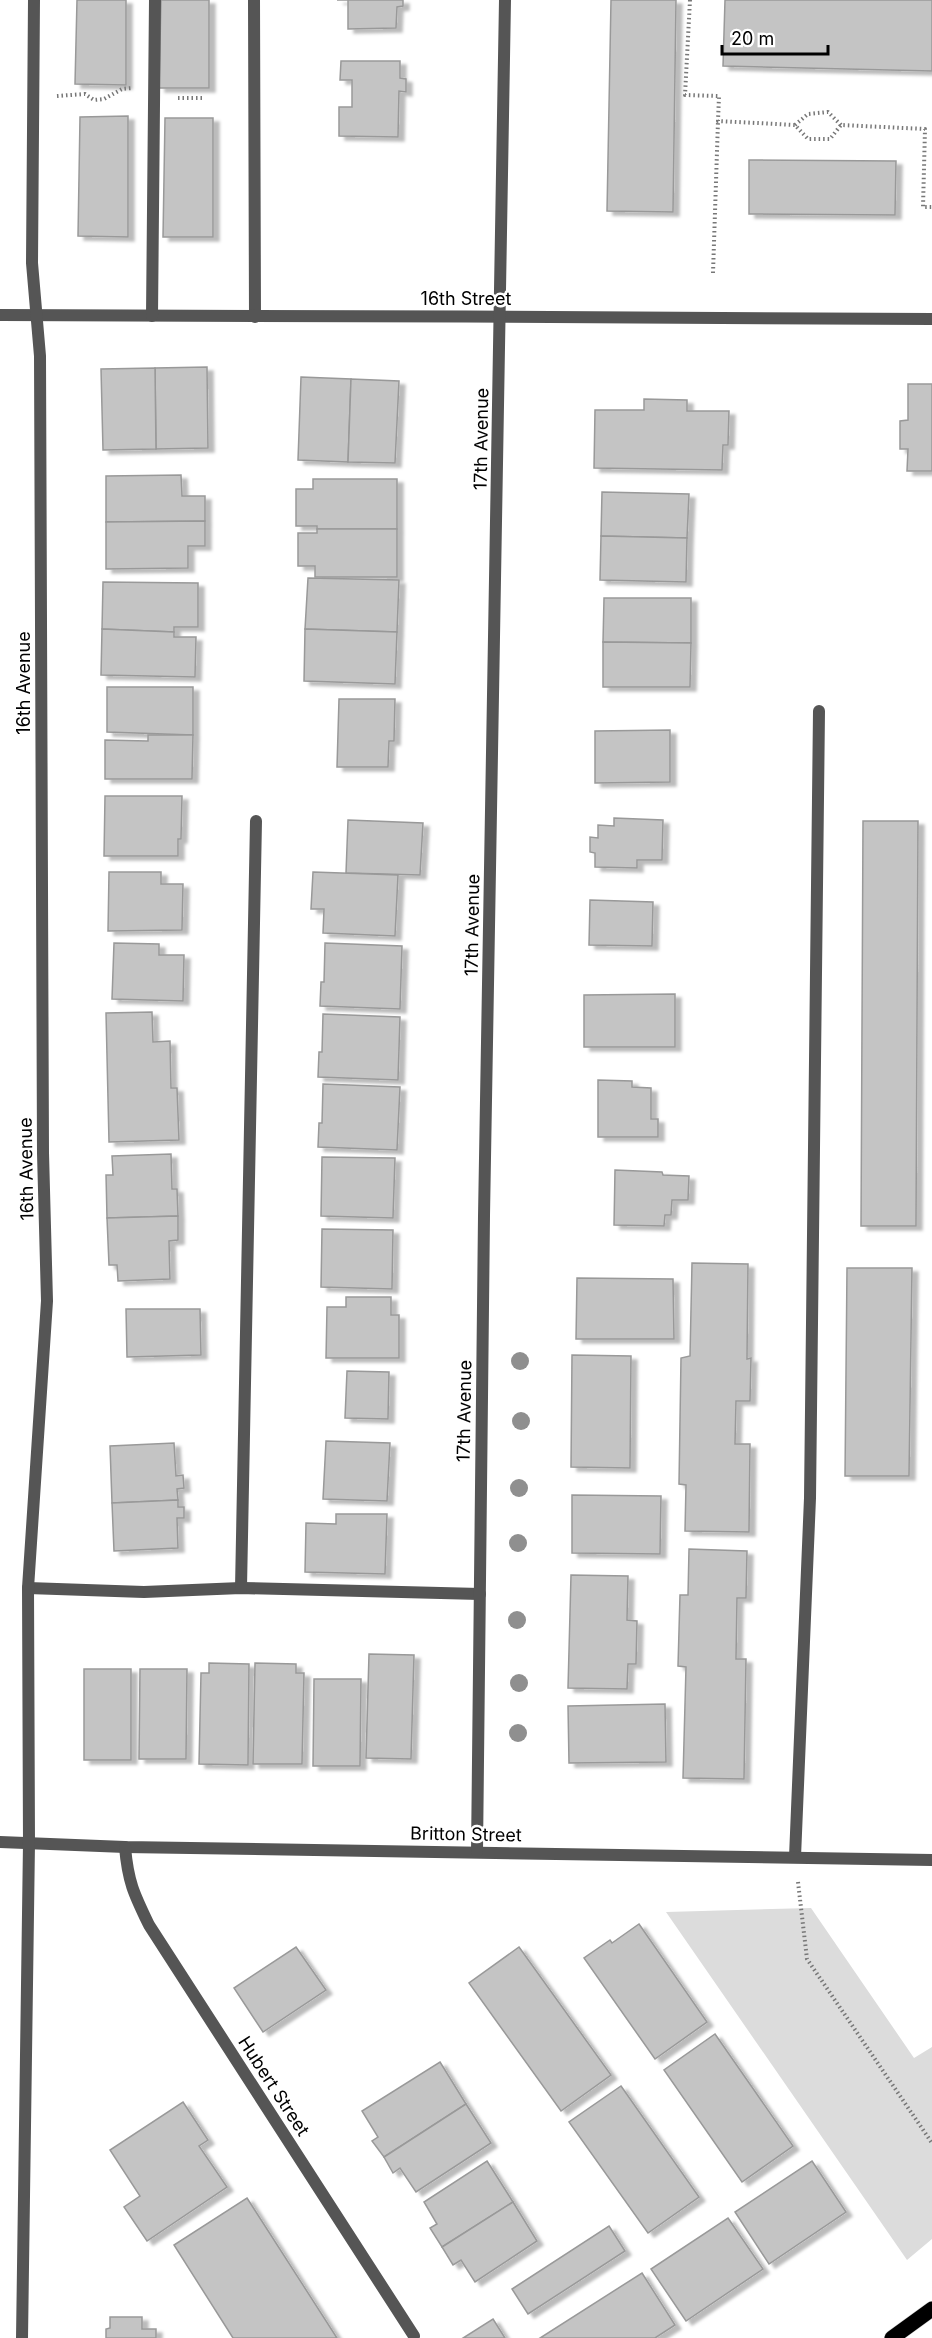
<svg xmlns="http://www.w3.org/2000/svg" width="932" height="2338" font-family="Inter,sans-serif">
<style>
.green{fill:#dcdcdc}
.building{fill:#c4c4c4;stroke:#999;stroke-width:1.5;filter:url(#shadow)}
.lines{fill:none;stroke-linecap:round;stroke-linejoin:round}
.primary-casing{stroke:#dbdbdb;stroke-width:16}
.path{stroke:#777;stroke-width:4;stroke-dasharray:1.5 3;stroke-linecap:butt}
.service{stroke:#555;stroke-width:12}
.minor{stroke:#555;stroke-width:12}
.primary{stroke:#000;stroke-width:15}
.tree{fill:#8f8f8f}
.labels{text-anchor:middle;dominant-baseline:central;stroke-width:5;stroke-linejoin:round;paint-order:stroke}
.street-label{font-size:18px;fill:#000;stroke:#fff}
</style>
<defs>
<filter id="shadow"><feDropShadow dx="6" dy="4" stdDeviation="1.5" flood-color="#0004"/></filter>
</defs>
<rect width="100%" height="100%" fill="#fff"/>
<polygon class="green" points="811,1908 914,2058 932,2047 932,2239 907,2260 666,1912"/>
<g class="building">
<polygon points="77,0 126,0 126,85 75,84"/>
<polygon points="161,0 209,0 209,88 159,88"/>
<polygon points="337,0 403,0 403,6 397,7 396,28 348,29 348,0"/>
<polygon points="611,0 676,0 673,212 607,211"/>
<polygon points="725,0 932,0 932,71 723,66"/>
<polygon points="341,61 400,61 400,78 406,79 406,92 399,91 398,137 339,136 339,107 352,107 352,80 340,80"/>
<polygon points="128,116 128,237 78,236 80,117"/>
<polygon points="165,118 213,118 213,237 163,237"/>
<polygon points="749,160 896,161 895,215 749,214"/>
<polygon points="207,367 208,448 156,449 155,368"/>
<polygon points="155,368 156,449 103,450 101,369"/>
<polygon points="301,377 351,379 348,462 298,460"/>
<polygon points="351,379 399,381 395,463 348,462"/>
<polygon points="908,384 932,384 932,471 907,471 908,449 900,449 900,421 908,420"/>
<polygon points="644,399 687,400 687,411 729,411 728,445 723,445 722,470 594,468 595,410 644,410"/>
<polygon points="181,475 182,496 205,496 205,521 106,522 106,476"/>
<polygon points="313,479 397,479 397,529 317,529 317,526 296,526 296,489 313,489"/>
<polygon points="602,492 689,494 687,538 601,536"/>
<polygon points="205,521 205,546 188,546 188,568 106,569 106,522"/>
<polygon points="317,529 397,529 397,577 315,577 315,566 298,566 298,533 317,533"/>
<polygon points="601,536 687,538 686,582 600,580"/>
<polygon points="308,578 399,580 397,632 305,629"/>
<polygon points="103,582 198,583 198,627 174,627 174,632 102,629"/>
<polygon points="604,598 691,598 691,643 603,642"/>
<polygon points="102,629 174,632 174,637 196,637 195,677 101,675"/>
<polygon points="305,629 397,632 395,684 304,681"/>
<polygon points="603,642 691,643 690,687 603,687"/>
<polygon points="107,687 193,687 193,735 107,732"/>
<polygon points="339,699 395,699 394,741 389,741 388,767 337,767"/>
<polygon points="670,730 670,782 595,783 595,731"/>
<polygon points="148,735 193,735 192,779 105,779 105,740 148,741"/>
<polygon points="105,796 182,796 181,839 178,839 178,856 104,856"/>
<polygon points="614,818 663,820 662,860 637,860 637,868 595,867 595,853 590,852 590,837 598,838 598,825 614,826"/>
<polygon points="348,820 423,823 420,875 346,873"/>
<polygon points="863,821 918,821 916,1226 861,1226"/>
<polygon points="109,872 161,872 161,884 183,884 182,930 108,931"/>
<polygon points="313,872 398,875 395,936 323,933 324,909 311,909"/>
<polygon points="590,900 653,902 652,946 589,945"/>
<polygon points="114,943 159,944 159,955 184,955 183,1001 112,999"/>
<polygon points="325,943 402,946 400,1009 320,1006 321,982 324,982"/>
<polygon points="675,994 675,1047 584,1047 584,995"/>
<polygon points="152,1012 153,1042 170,1041 171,1088 177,1088 179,1140 109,1142 106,1013"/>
<polygon points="323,1014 400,1017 398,1080 318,1077 319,1052 322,1052"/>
<polygon points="598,1080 632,1081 632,1087 651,1088 651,1119 658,1119 658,1137 598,1137"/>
<polygon points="323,1084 400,1087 397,1150 318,1147 319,1123 322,1123"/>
<polygon points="171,1154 172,1189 177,1189 178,1216 107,1218 106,1175 113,1175 112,1156"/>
<polygon points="322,1157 395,1158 393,1218 321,1216"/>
<polygon points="615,1170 662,1172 663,1175 689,1176 688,1200 672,1200 671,1215 665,1215 664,1226 614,1225"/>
<polygon points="178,1216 178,1240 169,1241 170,1279 118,1281 117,1265 109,1265 107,1218"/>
<polygon points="322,1229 393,1230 392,1289 321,1287"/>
<polygon points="692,1263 748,1264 747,1359 751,1358 750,1401 736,1401 735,1444 750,1444 749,1532 685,1531 686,1485 679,1484 681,1358 690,1356"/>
<polygon points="847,1268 912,1268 909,1476 845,1476"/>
<polygon points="577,1278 673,1279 674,1339 576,1339"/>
<polygon points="346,1297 391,1297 391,1315 399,1315 399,1358 326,1358 327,1307 346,1307"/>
<polygon points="126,1309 200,1309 201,1355 127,1357"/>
<polygon points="572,1355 631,1356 630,1468 571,1467"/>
<polygon points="347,1371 389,1372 388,1419 345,1418"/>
<polygon points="326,1441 390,1443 387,1501 323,1499"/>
<polygon points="174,1443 176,1476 183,1475 184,1488 177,1489 178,1500 112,1503 110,1446"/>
<polygon points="572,1495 661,1496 660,1554 572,1553"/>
<polygon points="178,1500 178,1507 184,1507 184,1518 177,1518 178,1548 114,1551 112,1503"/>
<polygon points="336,1514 387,1514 385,1574 305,1572 306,1523 336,1524"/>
<polygon points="689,1549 747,1551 746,1598 737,1598 736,1659 746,1659 744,1779 683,1778 686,1667 678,1666 680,1595 688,1595"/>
<polygon points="571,1575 628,1576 627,1620 637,1621 636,1664 628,1664 627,1689 568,1688"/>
<polygon points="369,1654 414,1655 411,1759 366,1758"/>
<polygon points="209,1663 249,1664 248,1765 199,1764 201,1673 209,1673"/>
<polygon points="255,1663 296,1664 296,1673 304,1673 302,1764 253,1764"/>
<rect x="84" y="1669" width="47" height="91"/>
<polygon points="140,1669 187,1669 186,1759 139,1759"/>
<polygon points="314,1679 361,1679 360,1766 313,1766"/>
<polygon points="665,1704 666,1762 569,1763 568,1706"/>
<polygon points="639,1924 707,2022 655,2059 584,1958 610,1940 612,1943"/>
<polygon points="296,1947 326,1990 263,2032 234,1988"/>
<polygon points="519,1947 611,2075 561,2111 469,1983"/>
<polygon points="715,2034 793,2146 742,2182 664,2070"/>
<polygon points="440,2062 466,2104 384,2157 372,2141 378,2137 362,2111"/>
<polygon points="621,2086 699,2197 648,2233 569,2122"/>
<polygon points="183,2102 208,2140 199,2146 227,2187 147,2241 124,2207 140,2196 110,2150"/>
<polygon points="466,2104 491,2143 416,2192 400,2168 393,2173 384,2157"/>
<polygon points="487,2161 513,2202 442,2247 430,2228 437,2224 424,2202"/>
<polygon points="812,2161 846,2212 769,2264 735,2212"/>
<polygon points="247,2198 337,2338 233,2338 174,2245"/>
<polygon points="513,2202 537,2241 475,2282 461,2260 453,2265 442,2247"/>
<polygon points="728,2218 763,2269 686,2321 651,2269"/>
<polygon points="609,2226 625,2251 528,2314 512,2289"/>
<polygon points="642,2273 675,2325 655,2338 540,2338"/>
<polygon points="110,2317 142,2317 142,2329 156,2329 156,2338 106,2338 106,2329 110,2328"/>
<polygon points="493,2319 505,2338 463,2338"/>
</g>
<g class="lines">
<defs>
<polyline id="primary" points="892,2338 932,2309"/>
</defs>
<use href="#primary" class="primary-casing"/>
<g class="path">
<polyline points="690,0 685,95 719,96 718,121 795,125 808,139 830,139 841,125 925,129 923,207 932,207"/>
<polyline points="57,96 85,94 94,100 104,99 122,89 132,88"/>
<polyline points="178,98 202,98"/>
<polyline points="795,125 808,114 828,112 841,125"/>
<polyline points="713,273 718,121"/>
<polyline points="798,1882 807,1959 932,2143"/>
</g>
<g class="service">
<polyline points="254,0 255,317"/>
<polyline points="28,1588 144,1592 241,1588 480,1594"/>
<polyline points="241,1588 256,821"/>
<polyline points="795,1857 810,1498 819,711"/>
</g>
<g class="minor">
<path d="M0 315C311 317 621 316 932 319"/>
<polyline points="152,316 155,0"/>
<polyline points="0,1842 125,1847 932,1860"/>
<path d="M125 1847C128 1882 134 1894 149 1925L414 2336"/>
<polyline points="477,1852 484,1216 505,0"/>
<polyline points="22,2338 29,1843 28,1588 47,1301 43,1153 40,356 32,263 34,0"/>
</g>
<use href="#primary" class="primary"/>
</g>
<g class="tree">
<circle cx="520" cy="1361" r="9"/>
<circle cx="521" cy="1421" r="9"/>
<circle cx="519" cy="1488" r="9"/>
<circle cx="518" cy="1543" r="9"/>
<circle cx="517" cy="1620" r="9"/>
<circle cx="519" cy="1683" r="9"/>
<circle cx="518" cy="1733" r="9"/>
</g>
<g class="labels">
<g class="street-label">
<text x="466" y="298">16th Street</text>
<text transform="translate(481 439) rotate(-89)">17th Avenue</text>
<text transform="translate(23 683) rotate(-90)">16th Avenue</text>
<text transform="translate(472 925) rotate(-89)">17th Avenue</text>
<text transform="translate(26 1169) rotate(-91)">16th Avenue</text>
<text transform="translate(464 1411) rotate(-89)">17th Avenue</text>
<text transform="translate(466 1834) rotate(1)">Britton Street</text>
<text transform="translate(274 2086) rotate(57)">Hubert Street</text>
</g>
</g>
<path d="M722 45v9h106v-9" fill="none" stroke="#000000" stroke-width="3"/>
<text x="731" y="45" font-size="18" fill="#000000" stroke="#ffffff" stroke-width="4.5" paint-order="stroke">20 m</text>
</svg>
